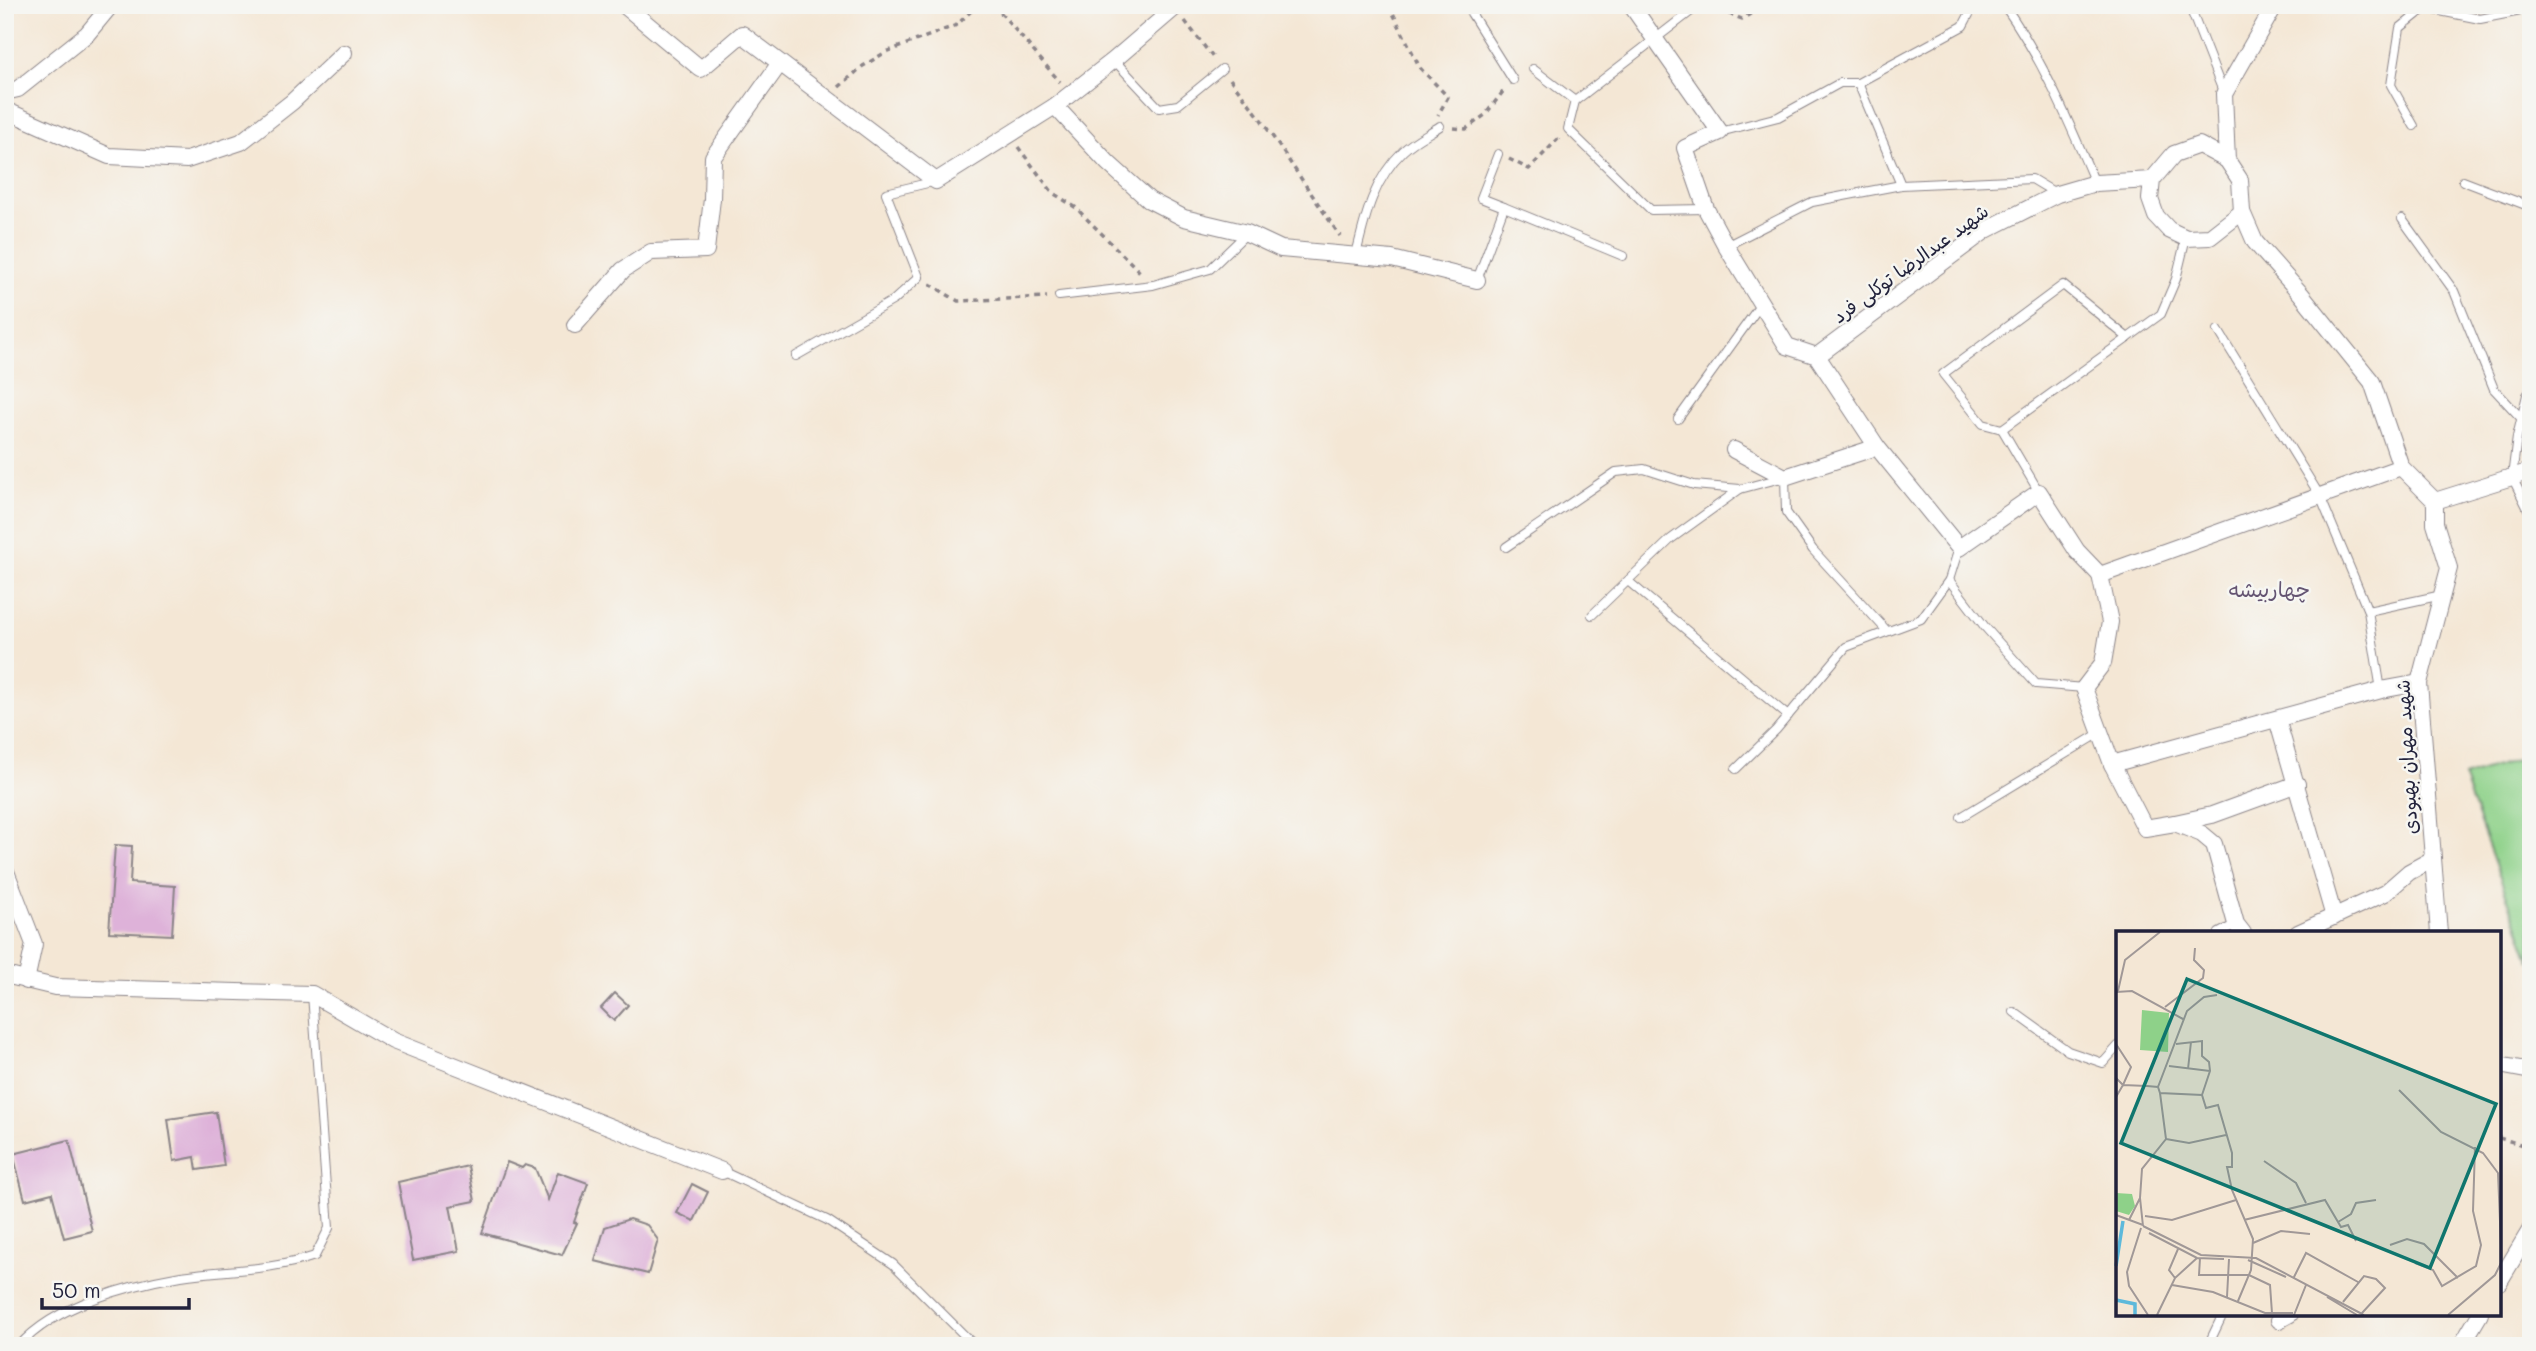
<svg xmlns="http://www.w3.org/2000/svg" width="2536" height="1351" font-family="Mali,'Playpen Sans Arabic',sans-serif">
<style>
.green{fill:#8ed189;stroke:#587a62;stroke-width:2}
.building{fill:#deb2d9}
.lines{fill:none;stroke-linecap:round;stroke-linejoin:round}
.lane-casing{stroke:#8b8488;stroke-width:10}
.street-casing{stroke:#8b8488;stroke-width:18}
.path{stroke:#8b8488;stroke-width:3.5;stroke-dasharray:5 5;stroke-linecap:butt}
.lane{stroke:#fff;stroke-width:8}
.street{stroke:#fff;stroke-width:16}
.labels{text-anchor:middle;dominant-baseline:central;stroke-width:5;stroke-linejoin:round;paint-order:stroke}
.street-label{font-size:19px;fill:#22223b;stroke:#f6f6f2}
.neighbourhood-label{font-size:21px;fill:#645472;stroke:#f6f6f2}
.inset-river{fill:none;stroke:#5db9db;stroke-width:3.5}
.inset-road{fill:none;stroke:#a09897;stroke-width:2}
.view{fill:#0f766e;fill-opacity:0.15;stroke:#0f766e;stroke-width:3.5}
.inset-edge{fill:none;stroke:#22223b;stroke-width:3.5}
</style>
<rect width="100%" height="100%" fill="#f6f6f2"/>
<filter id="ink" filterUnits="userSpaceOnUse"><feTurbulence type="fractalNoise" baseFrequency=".0143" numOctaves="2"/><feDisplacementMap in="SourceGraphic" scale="14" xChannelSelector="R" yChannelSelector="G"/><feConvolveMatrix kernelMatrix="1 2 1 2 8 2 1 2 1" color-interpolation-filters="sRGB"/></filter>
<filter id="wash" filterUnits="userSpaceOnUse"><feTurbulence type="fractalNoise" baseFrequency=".00686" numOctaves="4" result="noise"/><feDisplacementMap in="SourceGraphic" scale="28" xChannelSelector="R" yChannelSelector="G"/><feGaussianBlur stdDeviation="1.57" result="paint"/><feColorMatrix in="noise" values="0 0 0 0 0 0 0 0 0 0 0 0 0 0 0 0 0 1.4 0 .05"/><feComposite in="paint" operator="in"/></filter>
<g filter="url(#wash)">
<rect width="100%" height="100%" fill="#f4e7d5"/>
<polygon class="green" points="2531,755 2531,962 2463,777"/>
<g id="blocks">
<g class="building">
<polygon points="115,845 132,846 130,883 175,886 172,935 109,932"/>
<polygon points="615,993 628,1005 614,1021 601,1008"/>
<polygon points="216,1112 224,1166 197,1170 195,1157 174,1161 168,1119"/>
<polygon points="69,1140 92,1231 64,1238 52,1193 25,1200 13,1154"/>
<polygon points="507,1162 522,1168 525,1165 535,1168 548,1200 558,1172 588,1183 574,1222 577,1223 562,1255 482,1233"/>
<polygon points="468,1166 475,1201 450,1206 459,1251 413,1260 398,1182"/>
<polygon points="692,1184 708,1192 694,1221 677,1213"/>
<polygon points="629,1219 647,1225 658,1240 648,1274 595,1261 605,1227"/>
</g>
</g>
</g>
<g filter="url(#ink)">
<use href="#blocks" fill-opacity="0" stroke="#8b8488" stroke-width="2"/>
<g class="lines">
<defs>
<g id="lane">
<polyline points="1466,5 1513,80"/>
<polyline points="1699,5 1575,101 1568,129 1651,210 1706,209"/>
<path d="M2004 5C2043 60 2069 122 2095 183"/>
<polyline points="2189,5 2224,94"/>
<polyline points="1114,60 1159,108 1178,105 1222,69"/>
<polyline points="1533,69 1575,101"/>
<polyline points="1858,83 1963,26 1974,5"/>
<polyline points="2414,126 2391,85 2400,28 2425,8 2480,19 2526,10 2531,15"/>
<polyline points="1720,132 1778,117 1840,83 1858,83 1901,185"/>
<polyline points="2463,181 2531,207"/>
<polyline points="1504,207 1623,256"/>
<polyline points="2402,219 2454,291 2494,389 2521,418"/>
<polyline points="1726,246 1812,202 1901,185 2032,179 2057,194"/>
<path d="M1356 255C1365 217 1373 180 1403 151 1413 141 1428 134 1440 126"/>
<polyline points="1477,280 1504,207 1481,198 1498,154"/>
<polyline points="1059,296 1153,285 1210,269 1247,233"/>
<polyline points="2218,330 2320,496 2368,611 2442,595"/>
<polyline points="796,356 894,300 919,277 886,193 936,181"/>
<polyline points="2531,390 2527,395 2517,437 2512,477 2531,515"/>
<polyline points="1678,419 1761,304"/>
<polyline points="2002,429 1983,424 1943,374 2063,285 2128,338"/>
<polyline points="2039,492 2002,429 2161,314 2176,279 2186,238"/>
<polyline points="1506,547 1616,472 1644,469 1694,485 1740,489 1785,477 1786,512 1813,550 1887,631"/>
<polyline points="1959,548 1949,580 1985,627 2036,684 2084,688"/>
<polyline points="1628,581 1788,716"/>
<polyline points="2368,611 2381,690"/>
<polyline points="1592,615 1671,539 1740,489"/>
<polyline points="1736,769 1776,730 1846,647 1921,619 1949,580"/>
<polyline points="1961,817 2100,733"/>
<polyline points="2219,933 2236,924"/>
<polyline points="2014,1012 2068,1051 2103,1063 2118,1046"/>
<polyline points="722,1171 827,1220 893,1264 975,1346"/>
<path d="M19 1346C55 1305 129 1285 181 1276 227 1269 270 1271 315 1256L329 1228 312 994"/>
<polyline points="2210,1346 2212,1337 2223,1314"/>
</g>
<g id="street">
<polyline points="624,5 701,69 742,34 936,181 1055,106 1114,60 1178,5"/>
<polyline points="1631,5 1720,132 1685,148 1706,209 1726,246 1787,346 1817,356 1877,447 1959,548 2039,492 2077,551 2100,575 2401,467 2435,501"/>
<polyline points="2275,5 2224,94 2227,160 2240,180 2242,212 2255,242 2301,294 2372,382 2401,467"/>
<polyline points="5,92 18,89 87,34 111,5"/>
<polyline points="1055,106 1108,163 1149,200 1184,218 1247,233 1281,249 1392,259 1477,280"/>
<polyline points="5,110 109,156 187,160 241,142 292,102 344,53"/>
<polyline points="2227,160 2199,145 2174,154 2152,180 2150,199 2156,216 2169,230 2186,238 2210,237 2242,212"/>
<polyline points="575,325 623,270 651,252 706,250 712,199 713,157 780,63"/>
<polyline points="1817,356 1986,230 2057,194 2095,183 2152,180"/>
<polyline points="1734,450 1785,477 1877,447"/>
<polyline points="2435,501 2435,523 2449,568 2419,683 2439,933"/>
<polyline points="2435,501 2531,471"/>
<polyline points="2100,575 2110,622 2103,663 2084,688 2112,764 2145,828 2175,823 2202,834 2214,844 2236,924 2243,933"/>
<polyline points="2277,719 2334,917"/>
<polyline points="2112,764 2381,690 2419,683"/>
<polyline points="2175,823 2212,815 2297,784"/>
<polyline points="5,869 34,944 26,981"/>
<polyline points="2298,933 2385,893 2409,872 2433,859"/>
<polyline points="5,975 55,987 312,994 393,1041 722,1171"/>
<polyline points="2499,1065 2531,1071"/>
<polyline points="2499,1282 2531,1229"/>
<polyline points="2279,1320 2290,1314"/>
<polyline points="2461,1346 2480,1314"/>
</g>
</defs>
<use href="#lane" class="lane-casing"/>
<use href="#street" class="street-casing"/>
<g class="path">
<polyline points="994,5 1060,82"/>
<polyline points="1389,5 1420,68 1448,97 1438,115"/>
<polyline points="1710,6 1742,19 1765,5"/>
<polyline points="1185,21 1214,59"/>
<polyline points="1230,79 1258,115 1340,236"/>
<polyline points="839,87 863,66 886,52 957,25 977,5"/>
<polyline points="1454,128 1466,129 1485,115 1505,89"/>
<polyline points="1018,147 1053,193 1075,207 1141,273"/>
<polyline points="1509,159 1529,169 1559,138"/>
<polyline points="930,284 958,301 1047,297"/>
<polyline points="2499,1138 2531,1147"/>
</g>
<use href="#lane" class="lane"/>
<use href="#street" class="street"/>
</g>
</g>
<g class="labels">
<g class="street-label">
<text transform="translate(1910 263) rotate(-36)">شهید عبدالرضا توکلی فرد</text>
<text transform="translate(2406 757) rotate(-93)">شهید مهران بهبودی</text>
</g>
<g class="neighbourhood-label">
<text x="2269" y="588">چهاربیشه</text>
</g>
</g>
<g transform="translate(2116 931)">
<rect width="385" height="385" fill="#f4e7d5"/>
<path d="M26 79 53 82 52 121 24 119ZM0 262 16 263 19 275 13 284 0 280Z" fill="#8ed189"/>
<path class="inset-river" d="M0 335 7 290M0 369 19 373V384"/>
<path class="inset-road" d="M2 60 9 29 44 1M0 61 16 60 67 88M49 76 87 47 88 39 78 29 79 17M0 113 15 136 7 154 0 147M60 113 86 110V125L93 131 94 140 86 164M53 135 94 140M72 138 75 111M42 156 71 80 88 66 101 64M283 159 325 201 367 222 382 242 385 315M0 166 7 154 31 155 42 156 44 162 86 164 90 177 102 174 116 222V236H111L116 259 137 308 135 339 122 370M50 208 73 212 110 204M148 230 180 252 190 272M24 267 26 238 50 208 44 162M0 284 27 294M29 285 56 289 120 269M13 289 24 267 27 295M128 289 209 269 225 296 232 294 240 310M222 291 235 283 240 272 260 269M27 295 85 324 140 327 248 384M25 297 11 341 13 355 32 384M33 302 81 327 108 328M137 312 165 300 194 303M274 314 291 308 308 313 342 347M84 327 83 344H133L154 354 156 382M132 329 170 346M299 332 317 339 326 355 360 335 365 314 357 280 359 216M178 346 190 322 242 351M59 347 53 339 62 318M56 354 97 361 149 382H177M111 366 113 328M211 366 241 384M227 371 248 345 260 348 269 357 246 382M41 384 59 347 81 327M178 384 190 354M332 384 379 344 385 332"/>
<path class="view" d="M71 48 380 173 314 337 5 212Z"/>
<rect width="385" height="385" class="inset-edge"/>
</g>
<rect width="2536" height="1351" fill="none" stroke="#f6f6f2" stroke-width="28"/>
<path d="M42 1298v10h147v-10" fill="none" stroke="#22223b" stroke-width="3.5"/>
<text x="52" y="1298" font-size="21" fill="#22223b" stroke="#f6f6f2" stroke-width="5" paint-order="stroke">50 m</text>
</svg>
